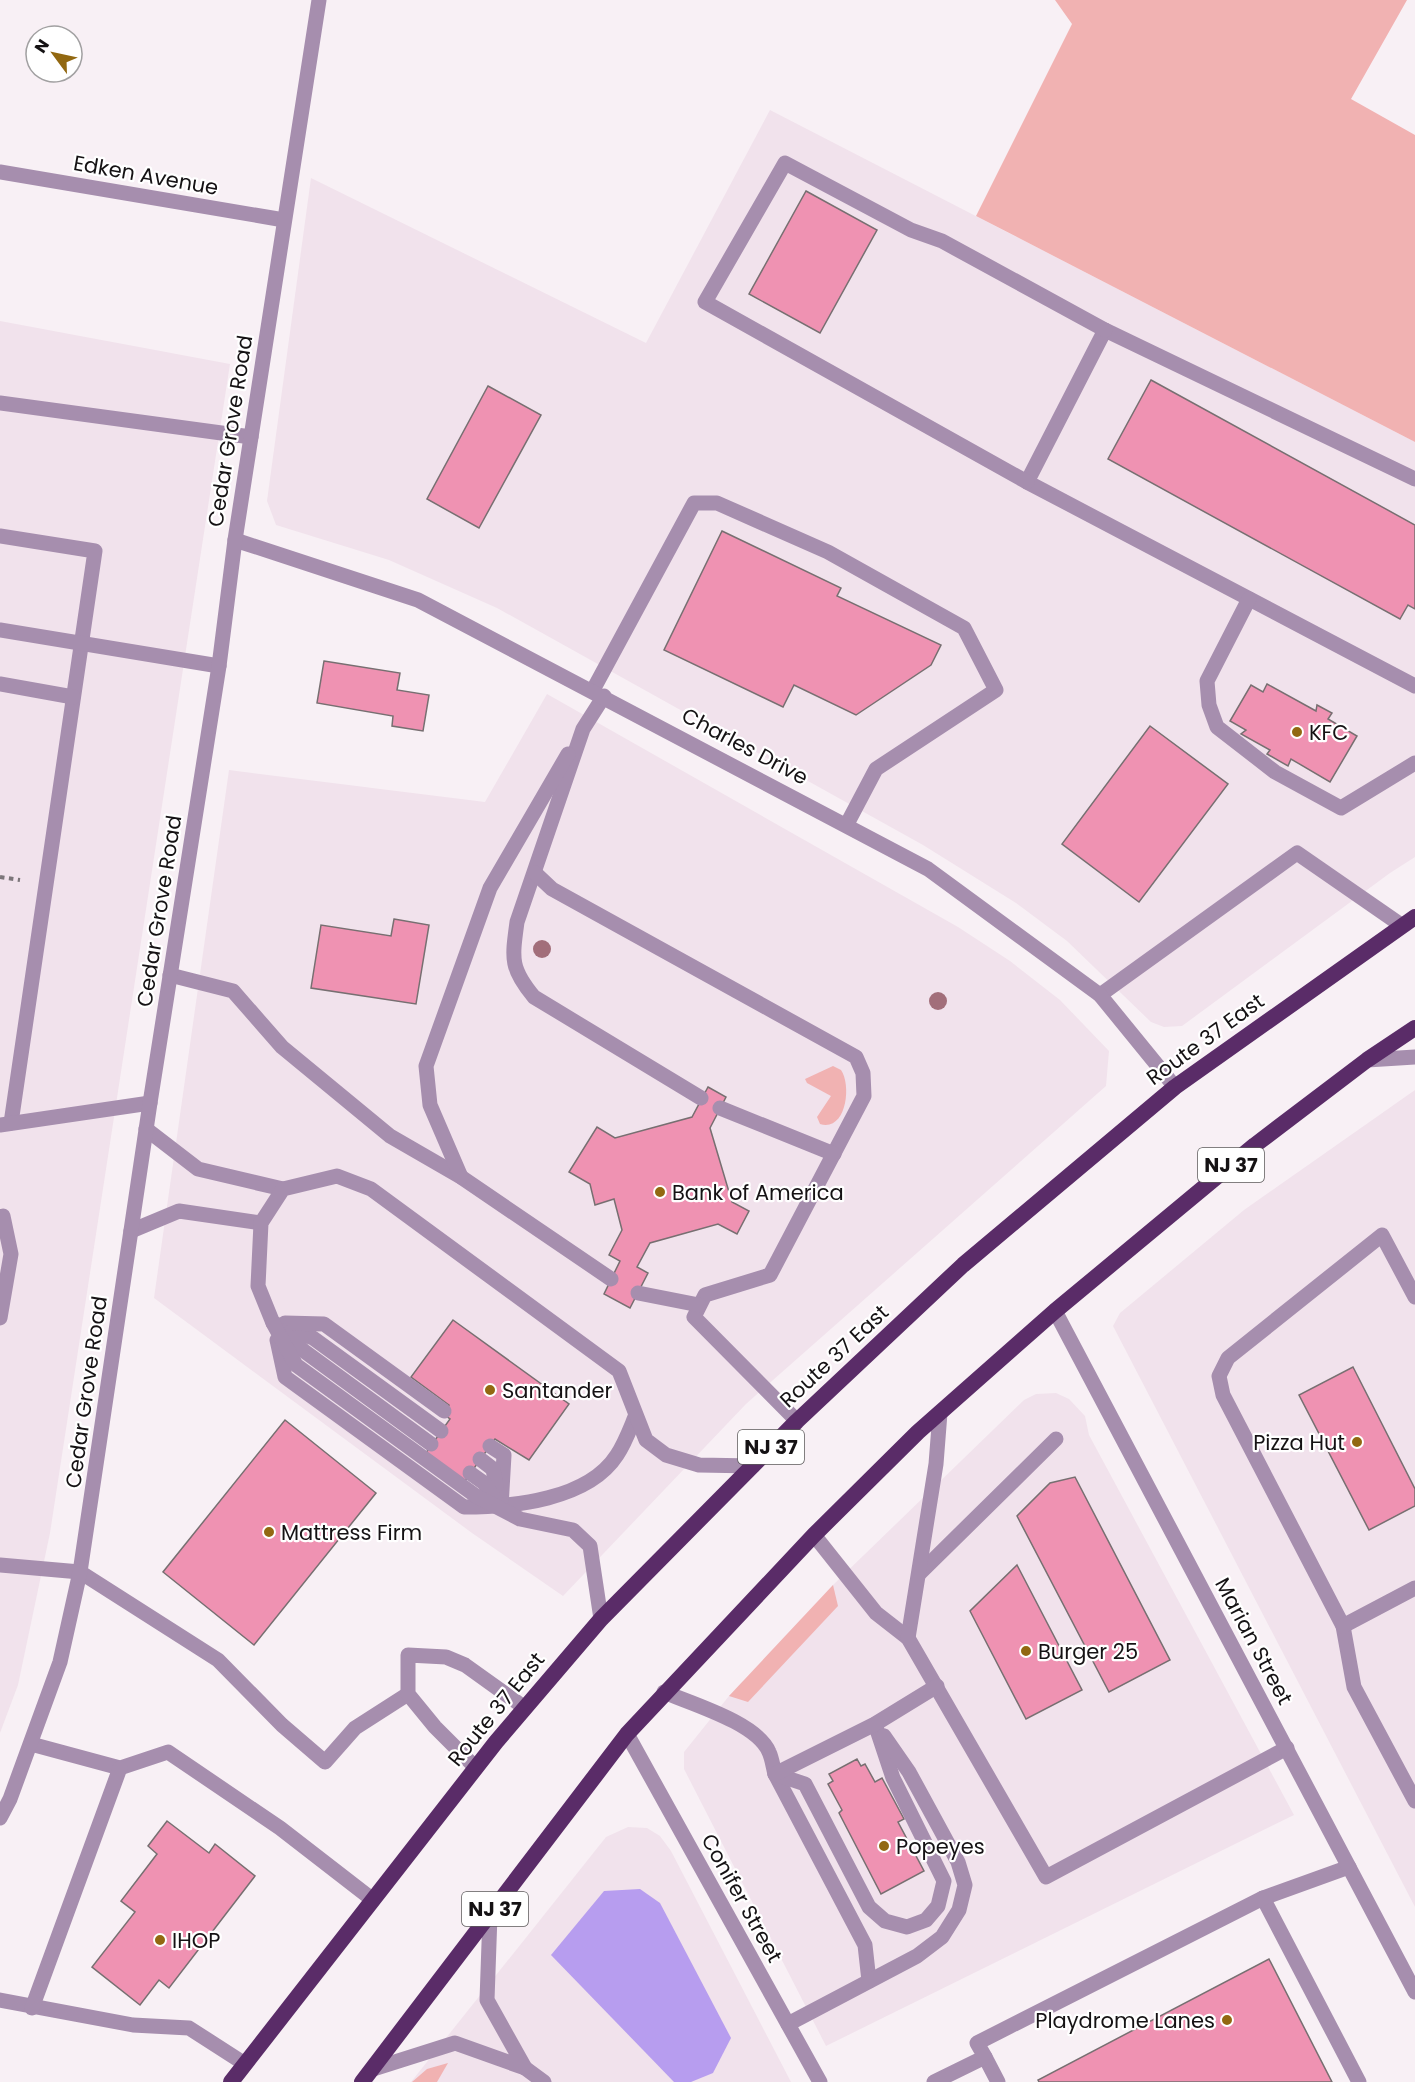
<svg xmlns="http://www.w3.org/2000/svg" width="1415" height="2082" font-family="Poppins,sans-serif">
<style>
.built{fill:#f1e2ec}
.green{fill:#f1b2b2}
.water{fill:#b79def}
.building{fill:#ef92b2;stroke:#776f71;stroke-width:1.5}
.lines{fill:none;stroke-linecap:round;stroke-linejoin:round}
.path{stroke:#7c767a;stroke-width:4;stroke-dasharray:4.5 4.5;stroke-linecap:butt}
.service{stroke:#a68eae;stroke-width:15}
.minor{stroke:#a68eae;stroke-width:15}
.tertiary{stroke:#a68eae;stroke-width:15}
.trunk{stroke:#5a2c68;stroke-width:16}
.tree{fill:#a26e7a}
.poi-dot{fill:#926811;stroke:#fff;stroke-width:2}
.labels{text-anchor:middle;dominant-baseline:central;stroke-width:4.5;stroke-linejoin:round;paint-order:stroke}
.shield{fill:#fff;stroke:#5b595a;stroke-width:1.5}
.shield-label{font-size:20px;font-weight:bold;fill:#151214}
.street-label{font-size:21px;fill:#151214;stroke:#fff}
.poi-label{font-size:21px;fill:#151214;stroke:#fff;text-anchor:start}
</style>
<rect width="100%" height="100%" fill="#f8f0f5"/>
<g class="built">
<polygon points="770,110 1415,442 1415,857 1390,873 1182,1026 1164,1027 1151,1022 1067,941 1016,903 923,845 497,608 389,560 276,525 267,501 311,178 646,343"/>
<polygon points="0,321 230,364 50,1533 18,1685 0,1733"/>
<polygon points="547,694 958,927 1010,961 1060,1000 1109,1051 1106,1086 746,1404 563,1596 472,1533 154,1298 229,770 485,802"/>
<polygon points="1415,1090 1415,1907 1113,1326 1120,1313 1244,1210"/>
<polygon points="1056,1393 1069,1399 1085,1416 1089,1435 1294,1815 826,2046 684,1769 684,1752 729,1696 833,1585 1024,1400 1036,1394"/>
<polygon points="628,1827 647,1828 660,1836 671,1851 791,2082 411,2082 606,1837"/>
</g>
<g class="green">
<polygon points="1055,0 1407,0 1351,99 1415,135 1415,442 976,216 1072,24"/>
<path d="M833 1066 841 1070C852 1086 846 1132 820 1124L817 1117 831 1096 807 1083 805 1079Z"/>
<polygon points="833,1585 838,1606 748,1702 729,1696"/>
<polygon points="448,2063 437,2082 412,2082 427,2069"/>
</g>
<polygon class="water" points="640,1889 660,1903 731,2038 713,2073 691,2082 674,2082 551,1955 604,1891"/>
<g class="building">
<polygon points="806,191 877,230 820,333 749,294"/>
<polygon points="1151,380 1415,525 1415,609 1408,605 1400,619 1108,459"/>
<polygon points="488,386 541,415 479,528 427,499"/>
<polygon points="722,531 841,588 837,596 941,645 931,665 856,715 794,685 783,707 664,650"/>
<polygon points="324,661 400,673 397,690 429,695 423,731 392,726 393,716 317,703"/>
<polygon points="1267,684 1316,711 1317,705 1332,713 1328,719 1357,736 1330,782 1291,759 1288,766 1267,754 1270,750 1241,734 1246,730 1230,721 1251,685 1263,692"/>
<polygon points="1150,726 1228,784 1139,902 1062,844"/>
<polygon points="394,919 429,925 416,1004 311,988 321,925 391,936"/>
<polygon points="708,1087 726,1097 710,1128 732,1202 749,1211 737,1234 718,1224 650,1243 637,1267 648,1273 630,1308 604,1294 620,1261 609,1255 622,1230 614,1199 595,1205 590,1184 569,1172 597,1127 615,1138 692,1117"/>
<polygon points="453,1320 569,1404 529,1460 495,1439 462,1485 423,1457 450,1419 442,1413 449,1405 411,1377"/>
<polygon points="1353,1367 1415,1489 1415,1506 1369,1530 1299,1395"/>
<polygon points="285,1420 376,1493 254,1645 163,1572"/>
<polygon points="1075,1477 1170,1660 1109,1692 1017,1516 1050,1483"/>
<polygon points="1017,1565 1082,1690 1026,1719 970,1611"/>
<polygon points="857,1759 861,1766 865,1764 875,1782 882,1778 904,1819 898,1822 924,1871 881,1894 839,1813 842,1810 828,1784 833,1781 829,1774"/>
<polygon points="167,1821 209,1853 215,1844 255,1876 169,1988 159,1980 140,2005 92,1967 135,1912 121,1901 157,1854 148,1846"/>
<polygon points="1269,1959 1332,2082 1039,2082 1038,2080"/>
</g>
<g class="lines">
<polyline class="path" points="0,877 20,880"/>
<g class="service">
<polyline points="0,403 251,437"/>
<polyline points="1415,479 1105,330 1027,482 1415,686"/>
<polyline points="1027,482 705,302 785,163 911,230 942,241 1105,330"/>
<polyline points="0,536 95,551 11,1123"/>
<polyline points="1249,599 1207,681 1209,705 1217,727 1275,772 1341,808 1415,763"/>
<polyline points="0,630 219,666"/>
<polyline points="0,684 73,697"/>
<polyline points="593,690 694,503 717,503 828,552 964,628 996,690 876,769 847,824"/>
<path d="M604 696 583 729 517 922C512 959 510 968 534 997L701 1098"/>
<polyline points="535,873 552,889 856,1057 863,1073 864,1096 770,1275 705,1295 694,1317 797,1421"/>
<polyline points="170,975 233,991 282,1047 390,1136 461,1177 611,1279"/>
<polyline points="1100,995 1297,853 1401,925"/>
<polyline points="1367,1060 1415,1057"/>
<polyline points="720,1108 834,1154"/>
<polyline points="0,1125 150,1103"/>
<polyline points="146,1129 198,1169 283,1189"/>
<polyline points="461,1177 430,1105 426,1066 490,888 568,754"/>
<polyline points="0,1217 3,1216 11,1254 0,1318"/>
<polyline points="131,1231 179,1211 261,1223"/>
<polyline points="638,1293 699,1305"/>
<polyline points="1415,1297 1382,1235 1228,1358 1219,1376 1223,1395 1343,1626 1354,1687 1415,1801"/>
<polyline points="273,1323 313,1338 441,1431"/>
<polyline points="285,1323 324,1324 444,1411"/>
<polyline points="282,1331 304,1351 431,1444"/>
<path d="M277 1340 285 1377 464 1507C513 1507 588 1500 617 1455 625 1443 630 1429 635 1417"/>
<polyline points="490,1446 504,1455 501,1507"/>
<polyline points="480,1459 493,1469 496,1486"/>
<polyline points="470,1473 484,1483 497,1502"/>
<polyline points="814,1535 876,1613 908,1638 1046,1877 1287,1748"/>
<polyline points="0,1565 80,1572 218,1660 282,1725 325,1762 355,1728 408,1694"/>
<polyline points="919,1574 1056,1439"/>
<polyline points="601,1619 590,1546 573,1530 520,1519 476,1496 296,1365 273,1323 258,1286 261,1223 283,1189 337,1176 371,1189 619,1371 646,1440 666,1455 699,1465 753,1466"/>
<polyline points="1343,1626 1415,1588"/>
<polyline points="908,1638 936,1464 940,1413"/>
<path d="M664 1692C692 1704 757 1723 769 1752 772 1758 773 1767 775 1774L865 1945 869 1981"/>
<polyline points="31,1744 120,1768 168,1752 280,1828 373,1900"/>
<polyline points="476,1768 435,1727 408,1694 408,1655 446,1657 465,1665 525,1708"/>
<polyline points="775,1774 805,1784 869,1907 885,1921 907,1927 926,1920 938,1906 944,1881 893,1778 875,1724"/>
<polyline points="775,1774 875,1724 937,1686"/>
<polyline points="1263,1898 1359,2082"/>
<polyline points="0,2000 133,2025 189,2028 245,2064"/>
<polyline points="32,2008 120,1768"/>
<polyline points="788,2024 917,1956 942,1937 959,1910 965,1885 958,1862 909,1772 884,1736"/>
<polyline points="985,2057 998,2082"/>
<polyline points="525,2068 544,2082"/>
<polyline points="373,2069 455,2043 525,2068 487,2000 490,1915"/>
<polyline points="934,2082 985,2057 977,2043 1263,1898 1349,1867"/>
</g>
<g class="minor">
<polyline points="0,172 284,220"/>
<polyline points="235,540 418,600 928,869 1100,995 1175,1087"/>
<polyline points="1055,1311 1415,1992"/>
<polyline points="627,1734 820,2082"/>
</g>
<polyline class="tertiary" points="0,1818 10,1799 60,1662 80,1572 150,1103 219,666 235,540 319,0"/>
<g class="trunk">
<polyline points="231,2082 496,1742 601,1619 797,1421 963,1265 1175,1087 1415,917"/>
<polyline points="362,2082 627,1734 814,1535 918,1432 1055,1311 1255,1145 1367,1060 1415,1028"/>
</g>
</g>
<g class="tree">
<circle cx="542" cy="949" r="9"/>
<circle cx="938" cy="1001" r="9"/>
</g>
<g class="poi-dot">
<circle cx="1297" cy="732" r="6"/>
<circle cx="660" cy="1192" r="6"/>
<circle cx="490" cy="1390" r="6"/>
<circle cx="1357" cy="1442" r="6"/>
<circle cx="269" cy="1532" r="6"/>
<circle cx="1026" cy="1651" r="6"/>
<circle cx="884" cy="1846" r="6"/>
<circle cx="160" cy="1940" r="6"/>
<circle cx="1227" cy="2020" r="6"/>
</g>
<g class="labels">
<g class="shield">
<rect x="1198" y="1148" width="66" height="34" rx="4.5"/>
<rect x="738" y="1430" width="66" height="34" rx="4.5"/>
<rect x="462" y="1892" width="66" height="34" rx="4.5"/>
</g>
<g class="shield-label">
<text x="1231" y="1165">NJ 37</text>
<text x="771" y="1447">NJ 37</text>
<text x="495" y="1909">NJ 37</text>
</g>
<g class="street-label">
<text transform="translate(146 175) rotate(10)">Edken Avenue</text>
<text transform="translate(230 431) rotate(-81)">Cedar Grove Road</text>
<text transform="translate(745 746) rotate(28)">Charles Drive</text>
<text transform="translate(159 911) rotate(-81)">Cedar Grove Road</text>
<text transform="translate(1205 1039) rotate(-36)">Route 37 East</text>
<text transform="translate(834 1356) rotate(-43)">Route 37 East</text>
<text transform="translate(86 1392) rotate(-82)">Cedar Grove Road</text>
<text transform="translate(1254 1641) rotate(62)">Marian Street</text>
<text transform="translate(496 1709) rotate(-51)">Route 37 East</text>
<text transform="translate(742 1898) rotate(61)">Conifer Street</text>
</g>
<g class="poi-label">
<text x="1309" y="732">KFC</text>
<text x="672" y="1192">Bank of America</text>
<text x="502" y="1390">Santander</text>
<text x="1345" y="1442" text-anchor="end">Pizza Hut</text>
<text x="281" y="1532">Mattress Firm</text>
<text x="1038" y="1651">Burger 25</text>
<text x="896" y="1846">Popeyes</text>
<text x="172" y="1940">IHOP</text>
<text x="1215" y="2020" text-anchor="end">Playdrome Lanes</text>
</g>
</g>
<g transform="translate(54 54) rotate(303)"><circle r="28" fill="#ffffff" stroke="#a1a0a1" stroke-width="1.5"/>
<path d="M0-4.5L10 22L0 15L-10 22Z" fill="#926811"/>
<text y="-9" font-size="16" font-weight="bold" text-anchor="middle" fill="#151214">N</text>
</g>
</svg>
